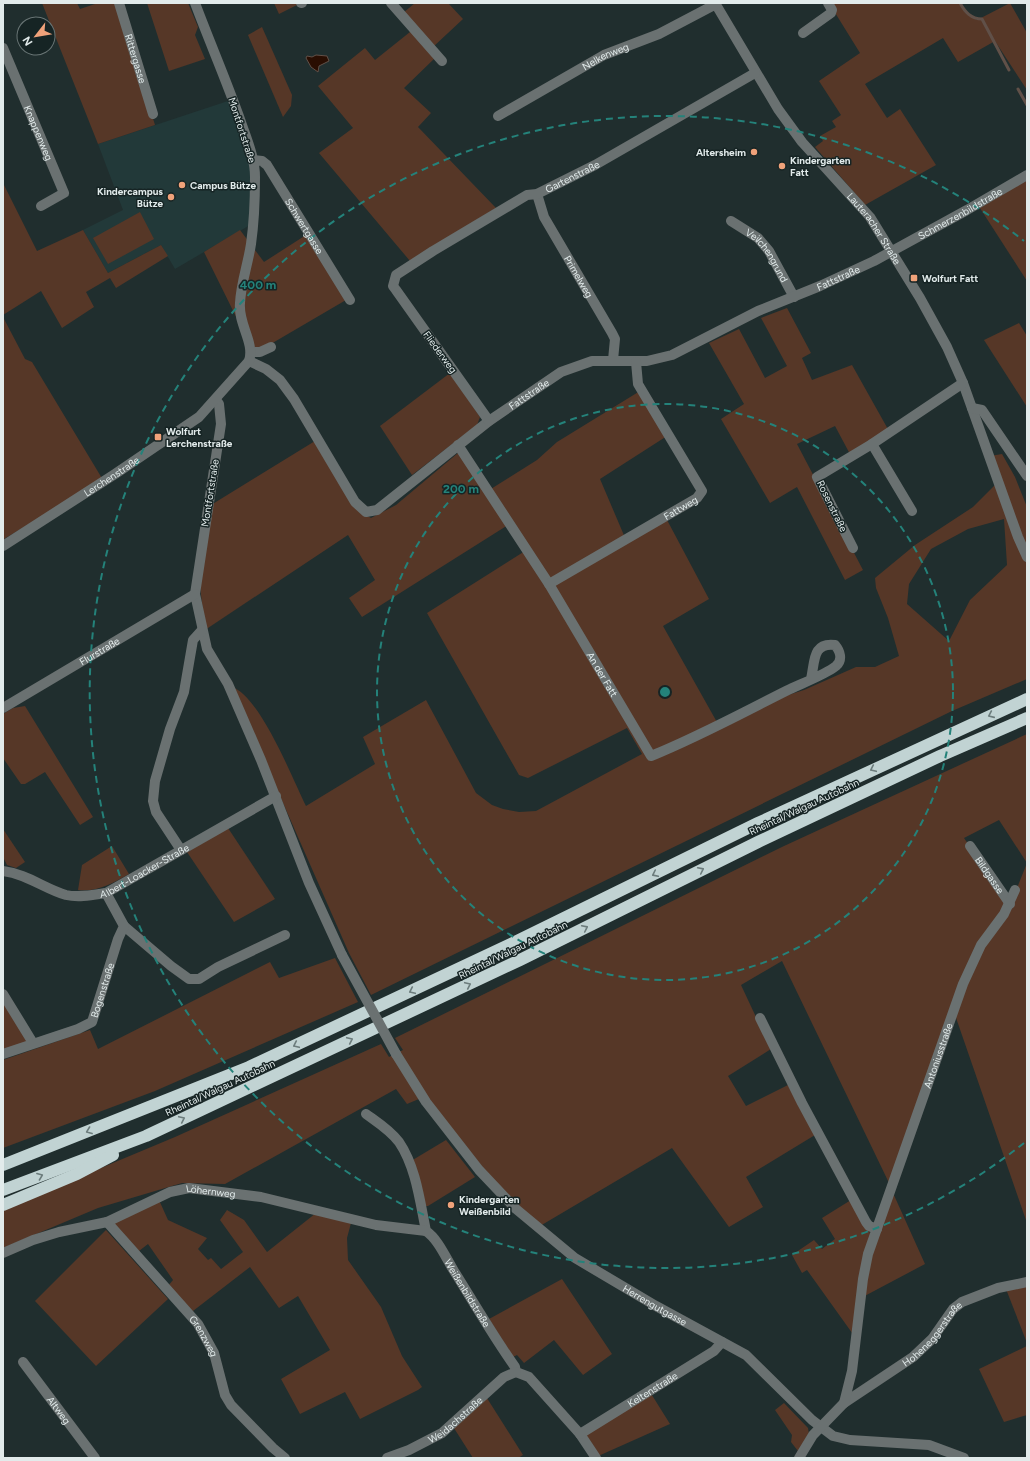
<svg xmlns="http://www.w3.org/2000/svg" width="1030" height="1461" font-family="Figtree,sans-serif">
<style>
.built{fill:#223939}
.green{fill:#563727;fill-rule:evenodd}
.water{fill:#290e02;stroke:#605048}
.lines{fill:none;stroke-linecap:round;stroke-linejoin:round}
.stream{stroke:#605048;stroke-width:3}
.minor{stroke:#6a7171;stroke-width:10}
.highway{stroke:#c1d3d3;stroke-width:12}
.minor-bridge{stroke:#6a7171;stroke-width:10}
.oneway{stroke:#6c7c7c}
.ring{fill:none;stroke:#24827a;stroke-width:2;stroke-dasharray:7 5}
.poi-dot{fill:#f0a27a;stroke:#162424;stroke-width:1.5}
.labels{text-anchor:middle;dominant-baseline:central;stroke-width:3;stroke-linejoin:round;paint-order:stroke}
.street-label{font-size:10px;fill:#e2ebeb;stroke:#162424}
.poi-label{font-size:10px;font-weight:bold;fill:#e2ebeb;stroke:#162424;text-anchor:start}
.centre{fill:#24827a;stroke:#162424;stroke-width:2}
.ring-label{font-size:12px;text-anchor:middle;font-weight:bold;fill:#24827a;stroke:#162424;stroke-width:3;stroke-linejoin:round;paint-order:stroke}
</style>
<rect width="100%" height="100%" fill="#202e2e"/>
<polygon class="built" points="231,100 251,160 250,225 175,269 161,245 108,273 83,230 123,210 98,144"/>
<g class="green">
<polygon points="42,3 77,3 80,9 98,3 117,3 155,125 98,144"/>
<polygon points="147,3 188,3 198,27 195,35 205,59 169,71"/>
<polygon points="274,3 301,3 279,14"/>
<polygon points="415,3 448,3 463,19 433,47 435,58 404,88 431,113 418,127 496,208 410,261 319,153 353,128 318,86 365,48 375,60 415,28 403,13"/>
<polygon points="829,3 960,3 965,12 977,20 1010,3 1027,33 1027,90 995,41 958,62 943,38 865,84 887,118 900,109 936,165 865,205 815,147 823,141 820,136 836,127 832,121 841,115 819,81 860,53"/>
<polygon points="262,27 292,95 291,106 283,117 248,35"/>
<polygon points="1023,178 1027,183 1027,281 978,205"/>
<polygon points="3,183 37,251 83,230 108,273 161,245 168,256 116,288 110,278 86,292 94,307 62,328 41,291 3,315"/>
<polygon points="140,212 154,239 108,264 93,238"/>
<polygon points="240,230 264,262 306,235 346,300 264,348 253,351 204,252"/>
<polygon points="787,308 811,353 802,358 812,380 852,365 889,431 851,456 835,426 797,444 863,570 845,580 797,487 770,503 721,419 744,404 709,343 739,329 765,378 787,366 761,318"/>
<polygon points="3,317 25,359 32,362 103,480 4,539"/>
<polygon points="1019,323 1027,336 1027,407 984,340"/>
<polygon points="450,373 480,417 477,425 412,475 380,426"/>
<path d="M640 391 667 436 600 479 626 540 666 518 709 599 663 626 718 724 785 696 804 690 856 667H875L899 656 888 618 876 588 875 578 915 545 973 507 999 481 990 456 1002 454 1015 477 1027 507V679L952 711 371 995 349 953 232 687C260 696 293 780 306 806L375 764 363 737 426 700 476 793 492 805 503 809 519 812 536 811 642 754 627 728 528 778 519 775 427 613 525 551 508 525 362 617 349 598 375 580 348 535 205 630 200 586 211 505 315 441 362 513 371 518 396 505 458 453 486 492 537 460 557 442ZM1004 519 1007 565 970 600 949 641 907 604 909 584 931 549 968 529Z"/>
<polygon points="25,706 93,817 80,825 45,772 25,784 21,784 3,758 3,714 13,708"/>
<polygon points="1027,734 1027,1223 954,1012 972,967 983,946 1007,913 1027,863 999,820 964,838 1009,904 1004,913 981,942 960,984 945,1024 939,1055 906,1155 890,1185 782,961 741,985 771,1049 728,1076 746,1106 788,1085 815,1135 746,1177 763,1207 729,1227 672,1148 540,1226 503,1192 445,1122 426,1096 407,1104 396,1089 225,1184 182,1183 98,1208 3,1248 3,1209 175,1137 381,1044 389,1057 403,1050 395,1038 784,846"/>
<polygon points="228,828 275,899 234,922 187,852"/>
<polygon points="3,829 25,862 16,868 7,865 3,857"/>
<path d="M112 846 129 874C113 883 98 892 78 890L82 865Z"/>
<polygon points="335,958 358,1002 155,1091 3,1148 3,1060 90,1030 98,1049 270,962 279,978"/>
<polygon points="3,998 28,1042 3,1051"/>
<polygon points="446,1140 475,1177 428,1206 424,1206 411,1161"/>
<polygon points="893,1193 925,1264 859,1299 855,1337 807,1270 802,1273 792,1255 814,1240 822,1249 835,1239 822,1218 851,1200 874,1240"/>
<polygon points="159,1200 168,1220 207,1238 198,1249 208,1260 211,1258 221,1269 243,1252 220,1220 227,1210 244,1220 267,1252 316,1213 351,1223 347,1238 348,1260 381,1307 402,1356 422,1387 418,1390 360,1419 345,1392 300,1414 281,1379 330,1350 298,1296 279,1308 250,1267 193,1311 168,1286 173,1280 148,1244 139,1251 115,1225 115,1223"/>
<polygon points="106,1230 168,1299 96,1366 35,1301"/>
<polygon points="562,1279 612,1354 583,1375 554,1340 524,1363 517,1355 513,1357 489,1319"/>
<polygon points="1027,1284 1027,1343 1006,1289"/>
<polygon points="1027,1346 1027,1415 1004,1422 979,1369"/>
<polygon points="650,1392 670,1424 596,1457 580,1434"/>
<polygon points="485,1395 523,1455 518,1458 473,1458 452,1425"/>
<polygon points="784,1403 808,1428 809,1434 798,1451 791,1442 792,1435 775,1410"/>
</g>
<polygon class="water" points="316,55 327,56 329,61 319,66 318,72 311,67 306,58 307,56 312,57"/>
<g class="lines">
<g class="stream">
<path d="M960 3C965 12 971 19 982 19L1009 70"/>
<polyline points="1018,89 1027,105"/>
</g>
<g class="minor">
<path id="s1" d="M119 3 153 114"/>
<polyline points="301,3 302,3"/>
<polyline points="391,3 442,61"/>
<path id="s2" d="M715 3 778 109 802 142 870 217 920 298 947 347 963 383 1018 537 1027 557"/>
<polyline points="803,33 831,13 832,10 828,3"/>
<path id="s3" d="M3 48 64 193 41 206"/>
<path id="s4" d="M498 116 604 55 659 34 716 4"/>
<path id="s5" d="M253 160 262 161 267 165 350 300"/>
<path id="s6" d="M537 194 544 217 612 333 615 339 613 360"/>
<path id="s7" d="M731 221 758 238 769 251 794 297"/>
<polyline points="252,352 260,352 271,347"/>
<path id="s8" d="M249 361 266 369 280 380 294 399 355 502 366 512 377 510 489 421 561 372 592 361H647L672 355 758 311 820 286 874 261 967 210 1027 175"/>
<polyline points="216,400 219,404 221,424 195,594 207,649 228,684 261,760 309,883 342,955"/>
<polyline points="972,408 982,410 1027,476"/>
<path id="s9" d="M489 421 396 290 393 286 396 275 433 251 527 195 537 194 595 165 755 73"/>
<polyline points="872,444 912,511"/>
<path id="s10" d="M458 445 549 584 651 756C698 737 742 713 786 691 800 684 825 675 836 666 843 660 840 651 835 645 812 642 815 662 811 679"/>
<path id="s11" d="M3 546 115 474 199 417 249 361C255 342 238 325 240 303 241 283 248 264 251 244 254 223 255 199 255 177 255 158 247 140 241 122 227 82 210 43 195 3"/>
<polyline points="853,548 817,477 872,444 963,383"/>
<path id="s12" d="M549 584 697 498 702 491 638 384 636 362"/>
<path id="s13" d="M3 708 195 594"/>
<path id="s14" d="M970 846 1010 904"/>
<polyline points="181,850 156,812 153,801 155,781 170,729 184,692 193,640 202,630"/>
<path id="s15" d="M3 871C27 874 45 889 66 895 79 898 93 895 106 893L276 796"/>
<polyline points="124,926 171,966 189,979 199,979 218,967 285,935"/>
<polyline points="3,994 33,1043"/>
<polyline points="760,1018 802,1103 866,1222 869,1226 877,1229"/>
<path id="s16" d="M3 1054 78 1029 92 1022 118 939 124 926 106 893"/>
<path id="s17" d="M396 1054 426 1102 479 1170 516 1209 575 1258 656 1306 746 1355 812 1420 833 1436 850 1440 929 1445 964 1458"/>
<path id="s18" d="M366 1114C377 1122 390 1130 399 1142 416 1167 420 1202 426 1231 438 1239 446 1258 454 1271 474 1303 493 1336 515 1367L516 1372 529 1377 580 1434 596 1458"/>
<path id="s19" d="M107 1222 198 1324 214 1353 225 1395 231 1405 273 1448 285 1458"/>
<path id="s20" d="M3 1253 33 1240 59 1232 107 1222 170 1192 189 1188 261 1197 376 1225 426 1231"/>
<path id="s21" d="M23 1362 95 1458"/>
<path id="s22" d="M844 1403 913 1357 932 1339 953 1309 962 1302 998 1288 1027 1282"/>
<path id="s23" d="M580 1434 714 1351 722 1342"/>
<path id="s24" d="M387 1458 409 1450 442 1433 504 1377 516 1372"/>
<path id="s25" d="M799 1458 813 1435 844 1403 852 1371 863 1279 868 1254 963 984 981 945 1004 914 1015 890"/>
</g>
<g class="highway">
<polyline points="3,1165 249,1067 511,944 758,823 1027,699"/>
<polyline points="3,1190 146,1136 520,960 758,842 940,756 1027,718"/>
<polyline points="3,1205 77,1174 113,1155"/>
</g>
<polyline class="minor-bridge" points="342,955 396,1054"/>
</g>
<defs><path id="oneway-chevron" d="M-2-3.5L2.5 0L-2 3.5" fill="none" stroke-width="1.6" stroke-linecap="round" stroke-linejoin="round"/></defs>
<g class="oneway">
<use href="#oneway-chevron" transform="translate(991 715) rotate(156)"/>
<use href="#oneway-chevron" transform="translate(873 769) rotate(155)"/>
<use href="#oneway-chevron" transform="translate(701 870) rotate(-26)"/>
<use href="#oneway-chevron" transform="translate(655 874) rotate(154)"/>
<use href="#oneway-chevron" transform="translate(585 928) rotate(-26)"/>
<use href="#oneway-chevron" transform="translate(468 985) rotate(-25)"/>
<use href="#oneway-chevron" transform="translate(412 991) rotate(155)"/>
<use href="#oneway-chevron" transform="translate(350 1040) rotate(-25)"/>
<use href="#oneway-chevron" transform="translate(296 1045) rotate(155)"/>
<use href="#oneway-chevron" transform="translate(182 1119) rotate(-25)"/>
<use href="#oneway-chevron" transform="translate(89 1131) rotate(159)"/>
<use href="#oneway-chevron" transform="translate(40 1176) rotate(-21)"/>
</g>
<g class="ring">
<circle cx="665" cy="692" r="288"/>
<path d="M1024 1143A576 576 0 1 1 1024 241"/>
</g>
<g class="poi-dot">
<circle cx="754" cy="152" r="4"/>
<circle cx="782" cy="166" r="4"/>
<circle cx="182" cy="185" r="4"/>
<circle cx="171" cy="197" r="4"/>
<rect x="910" y="274" width="8" height="8" rx="2"/>
<rect x="154" y="433" width="8" height="8" rx="2"/>
<circle cx="451" cy="1205" r="4"/>
</g>
<g class="labels">
<g class="street-label">
<text stroke="none"><textPath href="#s4" startOffset="123">Nelkenweg</textPath></text>
<text stroke="none"><textPath href="#s1" startOffset="58">Rittergasse</textPath></text>
<text transform="translate(242 130) rotate(72)">Montfortstraße</text>
<text stroke="none"><textPath href="#s3" startOffset="92">Knappenweg</textPath></text>
<text stroke="none"><textPath href="#s9" startOffset="380">Gartenstraße</textPath></text>
<text stroke="none"><textPath href="#s8" startOffset="871">Schmerzenbildstraße</textPath></text>
<text stroke="none"><textPath href="#s5" startOffset="87">Schwertgasse</textPath></text>
<text stroke="none"><textPath href="#s2" startOffset="277">Lauteracher Straße</textPath></text>
<text stroke="none"><textPath href="#s7" startOffset="51">Veilchengrund</textPath></text>
<text stroke="none"><textPath href="#s6" startOffset="93">Primelweg</textPath></text>
<text stroke="none"><textPath href="#s8" startOffset="733">Fattstraße</textPath></text>
<text transform="translate(440 352) rotate(54)">Fliederweg</text>
<text stroke="none"><textPath href="#s8" startOffset="397">Fattstraße</textPath></text>
<text stroke="none"><textPath href="#s11" startOffset="129">Lerchenstraße</textPath></text>
<text transform="translate(210 493) rotate(-81)">Montfortstraße</text>
<text transform="translate(832 506) rotate(64)">Rosenstraße</text>
<text stroke="none"><textPath href="#s12" startOffset="152">Fattweg</textPath></text>
<text stroke="none"><textPath href="#s13" startOffset="112">Flurstraße</textPath></text>
<text stroke="none"><textPath href="#s10" startOffset="271">An der Fatt</textPath></text>
<text transform="translate(804 807) rotate(-25)">Rheintal/Walgau Autobahn</text>
<text stroke="none"><textPath href="#s15" startOffset="152">Albert-Loacker-Straße</textPath></text>
<text stroke="none"><textPath href="#s14" startOffset="35">Bildgasse</textPath></text>
<text transform="translate(513 950) rotate(-26)">Rheintal/Walgau Autobahn</text>
<text stroke="none"><textPath href="#s16" startOffset="128">Bogenstraße</textPath></text>
<text stroke="none"><textPath href="#s25" startOffset="433">Antoniusstraße</textPath></text>
<text transform="translate(220 1088) rotate(-25)">Rheintal/Walgau Autobahn</text>
<text stroke="none"><textPath href="#s20" startOffset="220">Löhernweg</textPath></text>
<text stroke="none"><textPath href="#s18" startOffset="212">Weißenbildstraße</textPath></text>
<text stroke="none"><textPath href="#s17" startOffset="366">Herrengutgasse</textPath></text>
<text stroke="none"><textPath href="#s22" startOffset="113">Hoheneggerstraße</textPath></text>
<text stroke="none"><textPath href="#s19" startOffset="150">Grenzweg</textPath></text>
<text stroke="none"><textPath href="#s23" startOffset="85">Keltenstraße</textPath></text>
<text stroke="none"><textPath href="#s21" startOffset="60">Altweg</textPath></text>
<text stroke="none"><textPath href="#s24" startOffset="79">Weidachstraße</textPath></text>
</g>
<g class="poi-label">
<text x="746" y="152" text-anchor="end">Altersheim</text>
<text x="790" y="160">Kindergarten<tspan x="790" dy="12">Fatt</tspan></text>
<text x="190" y="185">Campus Bütze</text>
<text x="163" y="191" text-anchor="end">Kindercampus<tspan x="163" dy="12">Bütze</tspan></text>
<text x="922" y="278">Wolfurt Fatt</text>
<text x="166" y="431">Wolfurt<tspan x="166" dy="12">Lerchenstraße</tspan></text>
<text x="459" y="1199">Kindergarten<tspan x="459" dy="12">Weißenbild</tspan></text>
</g>
</g>
<circle cx="665" cy="692" r="6" class="centre"/>
<g class="ring-label">
<text x="258" y="289">400 m</text>
<text x="461" y="493">200 m</text>
</g>
<rect width="1030" height="1461" fill="none" stroke="#e2ebeb" stroke-width="8"/>
<g transform="translate(36 36) rotate(239)"><circle r="19" fill="#162424" stroke="#687474"/>
<path d="M0-3L7 15L0 10L-7 15Z" fill="#f0a27a"/>
<text y="-6" font-size="11" font-weight="bold" text-anchor="middle" fill="#e2ebeb">N</text>
</g>
</svg>
